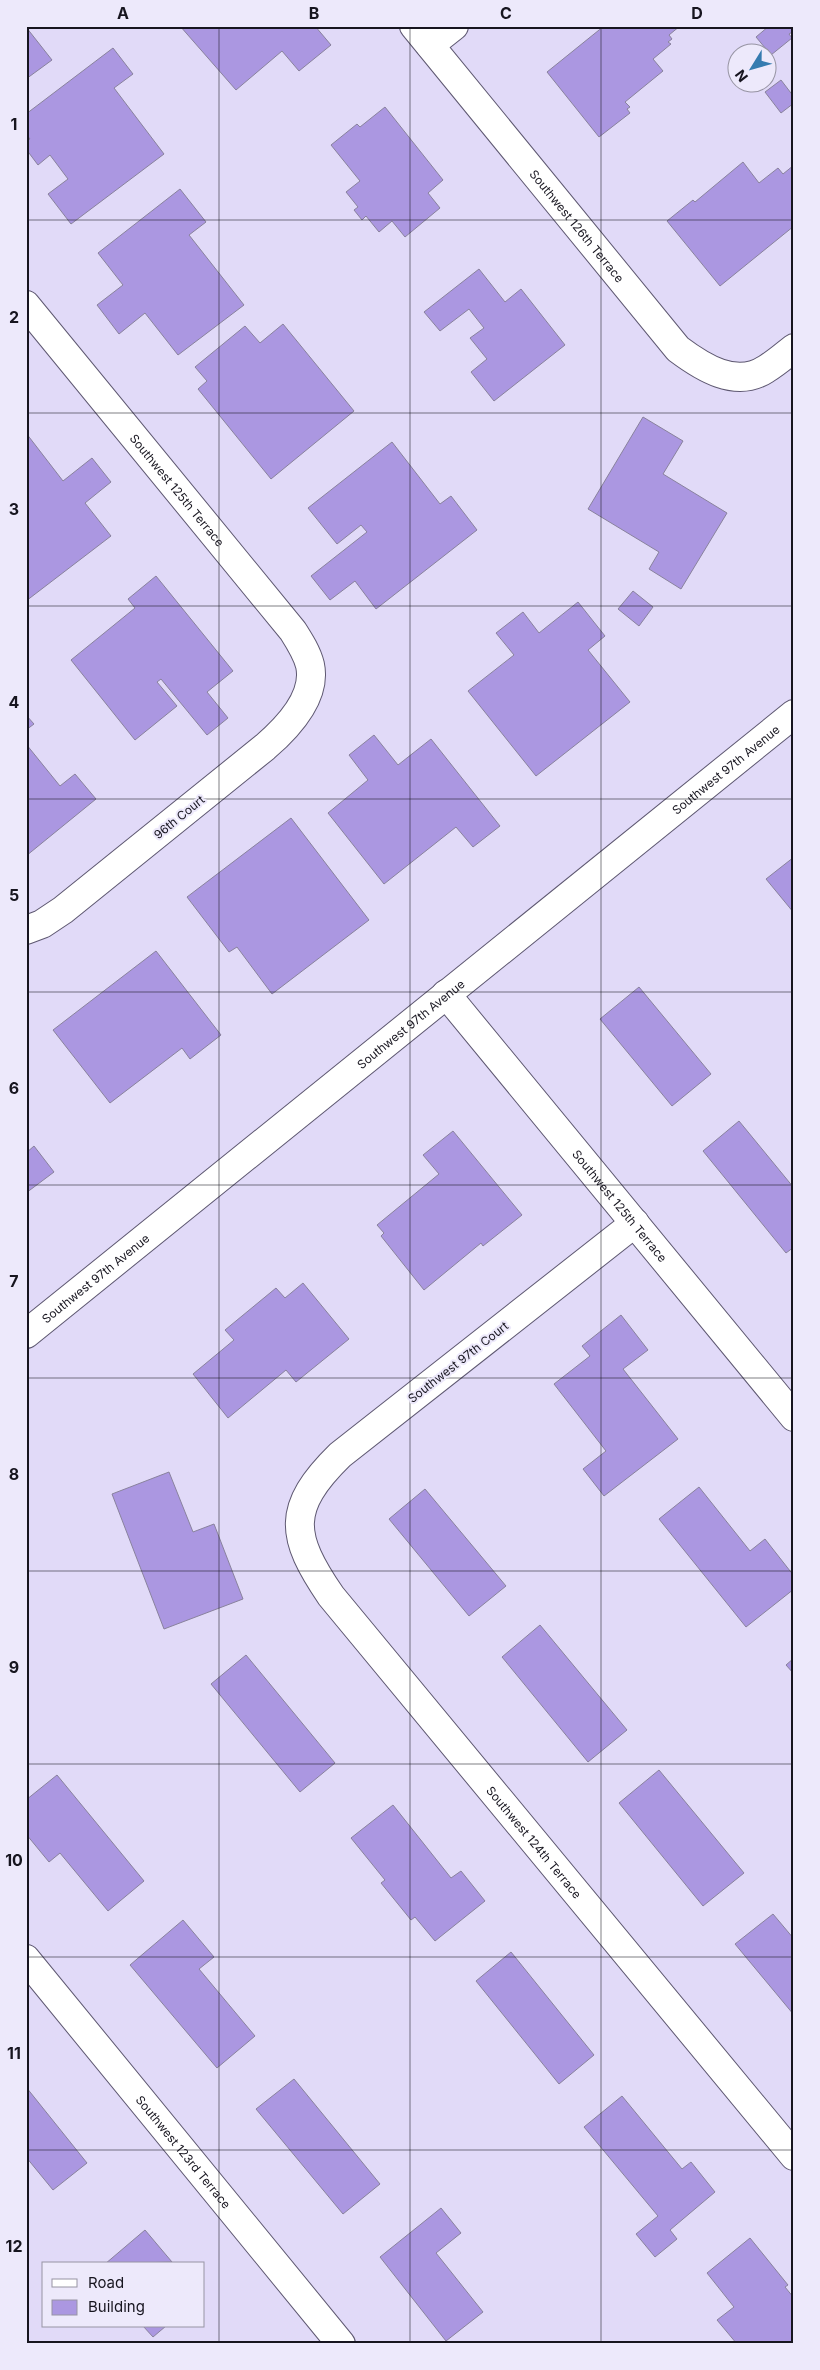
<svg xmlns="http://www.w3.org/2000/svg" width="820" height="2370" font-family="Inter,sans-serif">
<style>
.building{fill:#ab97e1;stroke:#89829d}
.lines{fill:none;stroke-linecap:round;stroke-linejoin:round}
.street-casing{stroke:#5e5871;stroke-width:30}
.secondary-casing{stroke:#5e5871;stroke-width:30}
.street{stroke:#fff;stroke-width:28}
.secondary{stroke:#fff;stroke-width:28}
.grid{fill:none;stroke:#17151f;stroke-width:1;stroke-opacity:0.55}
.labels{text-anchor:middle;dominant-baseline:central;stroke-width:4;stroke-linejoin:round;paint-order:stroke}
.street-label{font-size:12px;fill:#17151f;stroke:#ede9fb}
.neatline{fill:none;stroke:#17151f;stroke-width:2}
.grid-label{font-size:16px;text-anchor:middle;font-weight:bold;fill:#17151f}
</style>
<rect width="100%" height="100%" fill="#e1daf8"/>
<g class="building">
<polygon points="180,26 315,26 331,45 299,71 282,51 236,90"/>
<polygon points="604,26 680,26 669,35 672,39 668,42 671,44 653,59 663,71 625,102 630,107 627,109 630,113 599,137 547,72"/>
<polygon points="769,26 790,26 794,31 789,34 792,38 771,55 756,37"/>
<polygon points="26,27 52,60 26,79"/>
<polygon points="113,48 133,74 114,88 164,154 71,224 48,194 68,179 50,155 38,165 26,149 26,141 30,139 26,134 26,114"/>
<polygon points="781,80 794,97 794,103 781,113 765,92"/>
<polygon points="385,107 443,180 428,193 440,208 405,237 392,221 379,232 366,216 362,220 354,210 358,207 346,192 360,181 331,145 357,124 360,127"/>
<polygon points="743,162 759,183 778,168 783,174 794,165 794,226 720,286 667,221 693,200 695,202"/>
<polygon points="180,189 206,222 189,235 244,305 178,355 145,313 119,334 97,305 123,285 98,253"/>
<polygon points="479,269 505,302 521,289 565,345 494,401 471,372 487,359 470,338 484,328 469,309 440,331 424,312"/>
<polygon points="283,324 354,411 271,479 198,389 207,381 195,367 245,326 260,343"/>
<polygon points="643,417 683,441 663,474 727,513 681,589 649,569 659,552 588,509"/>
<polygon points="26,433 63,481 92,458 111,482 85,503 111,536 26,601"/>
<polygon points="392,442 440,504 451,496 477,530 376,609 355,581 330,600 311,576 367,532 361,525 337,544 308,508"/>
<polygon points="156,576 233,671 207,692 228,718 207,735 161,679 157,682 177,706 135,740 71,660 135,608 128,599"/>
<polygon points="633,591 653,607 639,626 618,609"/>
<polygon points="578,602 605,636 588,650 630,702 536,776 468,691 514,655 496,633 523,612 539,633"/>
<polygon points="26,715 34,724 26,730"/>
<polygon points="374,735 398,765 431,739 500,826 473,847 456,827 384,884 328,813 368,780 349,755"/>
<polygon points="26,744 60,786 75,774 96,799 26,856"/>
<polygon points="291,818 369,920 272,994 237,947 229,952 187,897"/>
<polygon points="794,857 794,913 766,879"/>
<polygon points="156,951 221,1035 190,1059 182,1048 110,1103 53,1030"/>
<polygon points="639,987 711,1074 672,1106 600,1019"/>
<polygon points="739,1121 794,1188 794,1247 786,1253 703,1151"/>
<polygon points="453,1131 522,1215 483,1246 481,1243 424,1290 381,1236 384,1233 377,1225 439,1174 423,1155"/>
<polygon points="34,1146 54,1172 26,1193 26,1153"/>
<polygon points="303,1283 349,1339 296,1382 286,1370 228,1418 193,1374 234,1340 225,1330 276,1288 285,1298"/>
<polygon points="621,1315 648,1350 623,1369 678,1439 604,1496 583,1469 606,1451 554,1384 590,1356 582,1346"/>
<polygon points="169,1472 193,1532 214,1524 243,1599 164,1629 112,1494"/>
<polygon points="699,1487 750,1551 765,1539 794,1576 794,1589 746,1627 659,1519"/>
<polygon points="425,1489 506,1586 469,1616 389,1519"/>
<polygon points="540,1625 627,1730 588,1762 502,1657"/>
<polygon points="246,1655 335,1763 300,1792 211,1684"/>
<polygon points="794,1658 794,1674 786,1665"/>
<polygon points="659,1770 744,1873 703,1906 619,1803"/>
<polygon points="57,1775 144,1881 108,1911 60,1853 49,1862 26,1834 26,1800"/>
<polygon points="393,1805 451,1878 461,1871 485,1901 435,1941 415,1917 411,1920 381,1883 385,1880 351,1838"/>
<polygon points="773,1914 794,1939 794,2015 735,1944"/>
<polygon points="183,1920 214,1957 199,1969 255,2036 217,2068 130,1965"/>
<polygon points="511,1952 594,2055 559,2084 476,1981"/>
<polygon points="294,2079 380,2184 343,2214 256,2109"/>
<polygon points="26,2087 87,2163 53,2190 26,2157"/>
<polygon points="622,2096 682,2169 691,2162 715,2192 670,2230 677,2239 655,2257 636,2234 658,2216 584,2127"/>
<polygon points="441,2208 461,2233 436,2253 483,2312 446,2341 380,2257"/>
<polygon points="145,2230 172,2262 105,2264"/>
<polygon points="750,2238 788,2285 785,2287 794,2298 794,2344 737,2344 717,2320 734,2307 707,2273"/>
<polygon points="143,2326 166,2326 153,2337"/>
</g>
<g class="lines">
<defs>
<g id="street">
<path id="s1" d="M414 26 678 349C702 367 736 389 766 369 776 363 785 355 794 348"/>
<polyline points="430,45 454,26"/>
<path id="s2" d="M26 305 293 631C300 642 307 653 310 665 317 697 287 728 265 747L63 910 42 924 26 930"/>
<path id="s3" d="M446 994 794 1417"/>
<path id="s4" d="M635 1223 340 1455C286 1508 290 1536 331 1596L794 2156"/>
<path id="s5" d="M26 1959 341 2344"/>
</g>
<g id="secondary">
<path id="s6" d="M26 1334 794 714"/>
</g>
</defs>
<use href="#street" class="street-casing"/>
<use href="#secondary" class="secondary-casing"/>
<use href="#street" class="street"/>
<use href="#secondary" class="secondary"/>
</g>
<path class="grid" d="M219 26V2344M410 26V2344M601 26V2344M26 220H794M26 413H794M26 606H794M26 799H794M26 992H794M26 1185H794M26 1378H794M26 1571H794M26 1764H794M26 1957H794M26 2150H794"/>
<g class="labels">
<g class="street-label">
<text stroke="none"><textPath href="#s1" startOffset="258">Southwest 126th Terrace</textPath></text>
<text stroke="none"><textPath href="#s2" startOffset="239">Southwest 125th Terrace</textPath></text>
<text stroke="none"><textPath href="#s6" startOffset="899">Southwest 97th Avenue</textPath></text>
<text transform="translate(179 817) rotate(-39)">96th Court</text>
<text stroke="none"><textPath href="#s6" startOffset="494">Southwest 97th Avenue</textPath></text>
<text stroke="none"><textPath href="#s3" startOffset="274">Southwest 125th Terrace</textPath></text>
<text stroke="none"><textPath href="#s6" startOffset="89">Southwest 97th Avenue</textPath></text>
<text transform="translate(458 1362) rotate(-38)">Southwest 97th Court</text>
<text stroke="none"><textPath href="#s4" startOffset="856">Southwest 124th Terrace</textPath></text>
<text stroke="none"><textPath href="#s5" startOffset="249">Southwest 123rd Terrace</textPath></text>
</g>
</g>
<rect width="820" height="2370" fill="none" stroke="#ede9fb" stroke-width="55"/>
<rect x="42" y="2262" width="162" height="65" fill="#ede9fb" stroke="#9794a3"/>
<rect x="52" y="2279" width="25" height="8" fill="#ffffff" stroke="#9794a3"/>
<text x="88" y="2288" font-size="15" fill="#17151f">Road</text>
<rect x="52" y="2300" width="25" height="15" fill="#ab97e1" stroke="#9794a3"/>
<text x="88" y="2312" font-size="15" fill="#17151f">Building</text>
<g transform="translate(752 68) rotate(233)"><circle r="24" fill="#ede9fb" stroke="#9794a3"/>
<path d="M0-4L9 19L0 12L-9 19Z" fill="#357bb0"/>
<text y="-8" font-size="14" font-weight="bold" text-anchor="middle" fill="#17151f">N</text>
</g>
<rect x="28" y="28" width="764" height="2314" class="neatline"/>
<g class="grid-label">
<text x="123" y="19">A</text>
<text x="314" y="19">B</text>
<text x="506" y="19">C</text>
<text x="697" y="19">D</text>
<text x="14" y="130">1</text>
<text x="14" y="323">2</text>
<text x="14" y="515">3</text>
<text x="14" y="708">4</text>
<text x="14" y="901">5</text>
<text x="14" y="1094">6</text>
<text x="14" y="1287">7</text>
<text x="14" y="1480">8</text>
<text x="14" y="1673">9</text>
<text x="14" y="1866">10</text>
<text x="14" y="2059">11</text>
<text x="14" y="2252">12</text>
</g>
</svg>
